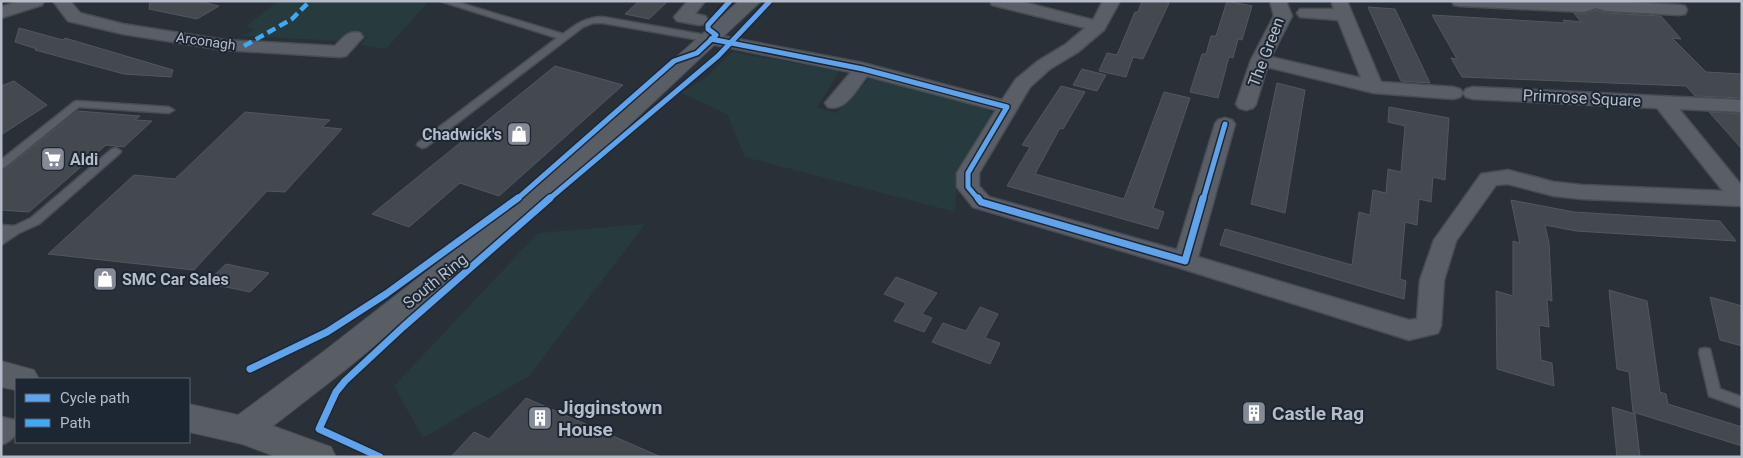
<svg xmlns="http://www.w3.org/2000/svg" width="1743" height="458" font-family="Roboto,sans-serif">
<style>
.green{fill:#273a3e}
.building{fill:#444950;stroke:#52575f}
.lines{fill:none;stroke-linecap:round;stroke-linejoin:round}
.lane-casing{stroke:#484c53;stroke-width:3}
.street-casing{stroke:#484c53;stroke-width:3}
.secondary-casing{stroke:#484c53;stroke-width:2}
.lane{fill:#5a5e66;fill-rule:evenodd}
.street{fill:#5a5e66;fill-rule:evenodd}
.secondary{fill:#595d64;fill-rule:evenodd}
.quiet{stroke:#3fa9f5;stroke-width:4.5;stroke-dasharray:9 4.5;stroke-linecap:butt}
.cycleway-far1-casing{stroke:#1d2633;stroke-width:8}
.cycleway-casing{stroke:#1d2633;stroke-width:10}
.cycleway-far1{stroke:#60a3ed;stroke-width:5}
.cycleway{stroke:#60a3ed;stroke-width:7}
.labels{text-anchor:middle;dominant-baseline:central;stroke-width:4;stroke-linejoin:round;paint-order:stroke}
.far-street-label{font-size:14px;fill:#b4bcc9;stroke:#1d2633}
.street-label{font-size:16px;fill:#b4bcc9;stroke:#1d2633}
.poi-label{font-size:16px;font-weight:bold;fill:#b4bcc9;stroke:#1d2633;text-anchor:start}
.near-poi-label{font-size:19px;font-weight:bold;fill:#b4bcc9;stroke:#1d2633;text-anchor:start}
</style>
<rect width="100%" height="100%" fill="#2a3038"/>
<g class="green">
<polygon points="278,1 429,1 386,49 360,45 367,37 348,36 340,41 243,36 254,29 245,27"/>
<polygon points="732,52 840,71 817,107 836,113 870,78 984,107 994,115 957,178 955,212 745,157 727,114 681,93 705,78"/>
<polygon points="645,224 529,376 423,438 394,386 538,233"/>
</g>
<g class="building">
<polygon points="150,1 198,1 219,6 197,19 149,9"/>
<polygon points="639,1 668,1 649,19 625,14"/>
<polygon points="1142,1 1170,1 1143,59 1133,57 1126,77 1099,71 1107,53 1117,55 1135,12 1138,12"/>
<polygon points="1227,1 1252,6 1242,40 1238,39 1233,58 1229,57 1218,98 1190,92 1202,54 1206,54 1211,36 1216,36"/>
<polygon points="1368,7 1395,9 1430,83 1401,81"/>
<polygon points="1596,10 1606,13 1661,16 1681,39 1672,38 1706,72 1742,74 1742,98 1695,96 1686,86 1462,77 1451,58 1457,59 1432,15 1565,23 1563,20 1581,22 1574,13 1585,14"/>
<polygon points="19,28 63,40 65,38 173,70 171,77 124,74 35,50 37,49 15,42"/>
<polygon points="555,66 623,85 499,196 460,183 409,227 372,214"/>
<polygon points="1082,69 1106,75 1097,91 1073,85"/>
<polygon points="14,81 47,105 1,135 1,86"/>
<polygon points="1277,83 1305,90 1285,213 1251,204"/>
<polygon points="1061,86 1085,92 1063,129 1060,128 1035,174 1124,199 1164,92 1190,98 1153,208 1164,212 1158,229 1007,186 1030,147 1022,145"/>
<polygon points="1389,107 1449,118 1445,180 1433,177 1431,202 1419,199 1417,225 1405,222 1400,279 1406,281 1404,299 1220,245 1225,229 1352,265 1359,212 1370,215 1373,190 1386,193 1388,169 1401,172 1405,126 1388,122"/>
<polygon points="78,111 140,116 135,120 152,121 124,147 106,145 29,212 1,210 1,172"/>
<polygon points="245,112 330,120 322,127 342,129 285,192 267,191 194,270 48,254 134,175 175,179"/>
<polygon points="1709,112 1742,114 1742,149"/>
<polygon points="1511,200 1574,212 1720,221 1736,241 1576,231 1545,225 1549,243 1552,301 1547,299 1549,327 1539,325 1541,360 1552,363 1554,386 1497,369 1496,291 1513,296 1513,241 1520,243"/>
<polygon points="226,264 245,268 269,273 250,292 206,283"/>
<polygon points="896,277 937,293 922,314 932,318 924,332 894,321 906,303 884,294"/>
<polygon points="1609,290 1647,301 1660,392 1666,394 1668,404 1742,427 1742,446 1633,412 1629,372 1617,369"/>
<polygon points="1710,297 1742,306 1742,346 1720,340"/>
<polygon points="980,307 998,314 985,338 1000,343 990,364 932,342 943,323 966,331"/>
<polygon points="526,398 661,457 451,457 474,432 489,439"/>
<polygon points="1612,407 1635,414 1640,457 1617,457"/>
</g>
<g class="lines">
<defs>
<g id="lane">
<path d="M440 1H454L563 34C576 24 586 17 603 17L711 36 715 39 711 42 603 23H593L583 27 426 147 422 148 417 145 418 143 557 38Z"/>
<polygon points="77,101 169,107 174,110 169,113 79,107 5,167 1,168 1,160 74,102"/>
<polygon points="116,148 121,151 120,153 39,224 19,233 1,245 1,235 4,233 1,233 1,225 14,226 31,218 112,149"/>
<polygon points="1705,348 1710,349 1720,389 1742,397 1742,408 1709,396 1699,353 1700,349"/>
</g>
<g id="street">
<polygon points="19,1 44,1 42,5 1,18 1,7"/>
<path d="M53 1H70L80 13 123 24 224 40 335 46C343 38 348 30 360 33L363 37 346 56 340 57 224 50 123 34 68 21Z"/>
<polygon points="688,1 705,1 695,14 705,16 708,20 705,24 699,25 677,21 674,17"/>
<path d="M990 1H1019L1093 20 1103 1H1120L1104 30 1078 52 1050 69 1030 87 979 173V186L989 197 1177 250 1215 124 1218 120 1225 118 1232 120 1235 124 1198 257 1409 320 1417 319 1420 280 1434 240 1481 174 1508 170 1554 182 1582 185 1723 191 1657 108 1473 99 1466 97 1463 93 1466 89 1473 87 1742 100V112L1679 109 1742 186V206L1582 199 1554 196 1508 184 1496 185 1456 241 1444 280 1441 326 1438 333 1409 340 1177 267 973 207 957 187V173L996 110 867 76C857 88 846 112 828 107L825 103 851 72 711 44 705 43 702 39 705 35 711 34 863 63 1002 100 1016 79 1038 61 1066 44 1085 28 992 5Z"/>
<polygon points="1270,1 1286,1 1292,16 1271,57 1361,78 1338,20 1300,17 1297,13 1300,9 1334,9 1332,4 1333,1 1347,1 1381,82 1453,87 1460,89 1463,93 1460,97 1453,99 1374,93 1267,67 1256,104 1253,108 1246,110 1239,108 1236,104 1251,60 1274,16"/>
<polygon points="1452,1 1612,1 1679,5 1685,6 1687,10 1685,14 1679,15 1606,11 1596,8 1584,12 1460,6 1454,5"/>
<path d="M1 417 15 420C19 433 14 440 1 445Z"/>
</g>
<g id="secondary">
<polygon points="739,1 761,1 527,221 345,370 273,426 331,447 336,457 277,457 242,444 189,432 189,404 238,415 323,352 507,209"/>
<polygon points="1,361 34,370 39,379 16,379 16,390 1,387"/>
</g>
</defs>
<use href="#lane" class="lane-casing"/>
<use href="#street" class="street-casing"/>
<use href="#secondary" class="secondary-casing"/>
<use href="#lane" class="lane"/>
<use href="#street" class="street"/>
<use href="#secondary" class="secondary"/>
<polyline class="quiet" points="244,46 292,19 310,1"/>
<defs>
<g id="cycleway-far1">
<polyline points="711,39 863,69 1007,107 968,173 968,187 979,200"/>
<polyline points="516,200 674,61 697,53 716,35 708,29 708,25 730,1"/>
<polyline points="548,200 718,56 770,1"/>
<polyline points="1203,200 1225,124"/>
</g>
<g id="cycleway">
<polyline points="978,198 981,202 1185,261 1203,198"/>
<polyline points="250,369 327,332 386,294 518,198"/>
<polyline points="380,457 319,429 336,392 345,381 403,327 550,198"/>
</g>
</defs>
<use href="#cycleway-far1" class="cycleway-far1-casing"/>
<use href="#cycleway" class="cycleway-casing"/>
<use href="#cycleway-far1" class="cycleway-far1"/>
<use href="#cycleway" class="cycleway"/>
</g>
<defs>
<symbol id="shop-square" viewBox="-11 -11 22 22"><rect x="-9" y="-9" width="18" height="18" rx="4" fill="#848b96" stroke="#1d2633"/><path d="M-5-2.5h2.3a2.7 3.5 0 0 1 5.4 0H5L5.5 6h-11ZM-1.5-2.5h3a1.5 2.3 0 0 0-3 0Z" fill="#fff"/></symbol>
<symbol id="supermarket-square" viewBox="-11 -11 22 22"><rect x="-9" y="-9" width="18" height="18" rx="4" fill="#848b96" stroke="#1d2633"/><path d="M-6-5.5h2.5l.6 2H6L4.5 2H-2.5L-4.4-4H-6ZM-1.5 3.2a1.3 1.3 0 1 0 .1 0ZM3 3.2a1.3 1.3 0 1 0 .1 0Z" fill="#fff"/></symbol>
<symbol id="building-square" viewBox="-11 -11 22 22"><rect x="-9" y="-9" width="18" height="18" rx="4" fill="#848b96" stroke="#1d2633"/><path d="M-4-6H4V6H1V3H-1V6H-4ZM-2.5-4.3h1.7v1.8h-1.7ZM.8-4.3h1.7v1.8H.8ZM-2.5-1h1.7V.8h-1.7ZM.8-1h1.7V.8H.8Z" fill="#fff"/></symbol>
</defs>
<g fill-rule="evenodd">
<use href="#shop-square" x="505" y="120" width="28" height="28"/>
<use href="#supermarket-square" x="39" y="145" width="28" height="28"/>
<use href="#shop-square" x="91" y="265" width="28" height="28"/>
<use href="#building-square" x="1240" y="399" width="28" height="28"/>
<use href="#building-square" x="526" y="404" width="28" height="28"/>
</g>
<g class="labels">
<g class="far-street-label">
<text transform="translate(206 41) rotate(8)">Arconagh</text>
</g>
<g class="street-label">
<text transform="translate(1266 52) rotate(-69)">The Green</text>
<text transform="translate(1582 98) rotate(3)">Primrose Square</text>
<text transform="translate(435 281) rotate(-39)">South Ring</text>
</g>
<g class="poi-label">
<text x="502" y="134" text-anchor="end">Chadwick's</text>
<text x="70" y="159">Aldi</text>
<text x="122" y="279">SMC Car Sales</text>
</g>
<g class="near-poi-label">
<text x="558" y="407">Jigginstown<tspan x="558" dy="22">House</tspan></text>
<text x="1272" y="413">Castle Rag</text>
</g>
</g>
<rect width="1743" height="458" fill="none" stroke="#b4bcc9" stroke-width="5"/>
<rect x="15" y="378" width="175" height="65" fill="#1d2633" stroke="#59626f"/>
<rect x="25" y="394" width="25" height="8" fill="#60a3ed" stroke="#59626f"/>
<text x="60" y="403" font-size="15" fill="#b4bcc9">Cycle path</text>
<rect x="25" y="419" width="25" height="8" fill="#3fa9f5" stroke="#59626f"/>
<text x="60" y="428" font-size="15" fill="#b4bcc9">Path</text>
</svg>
